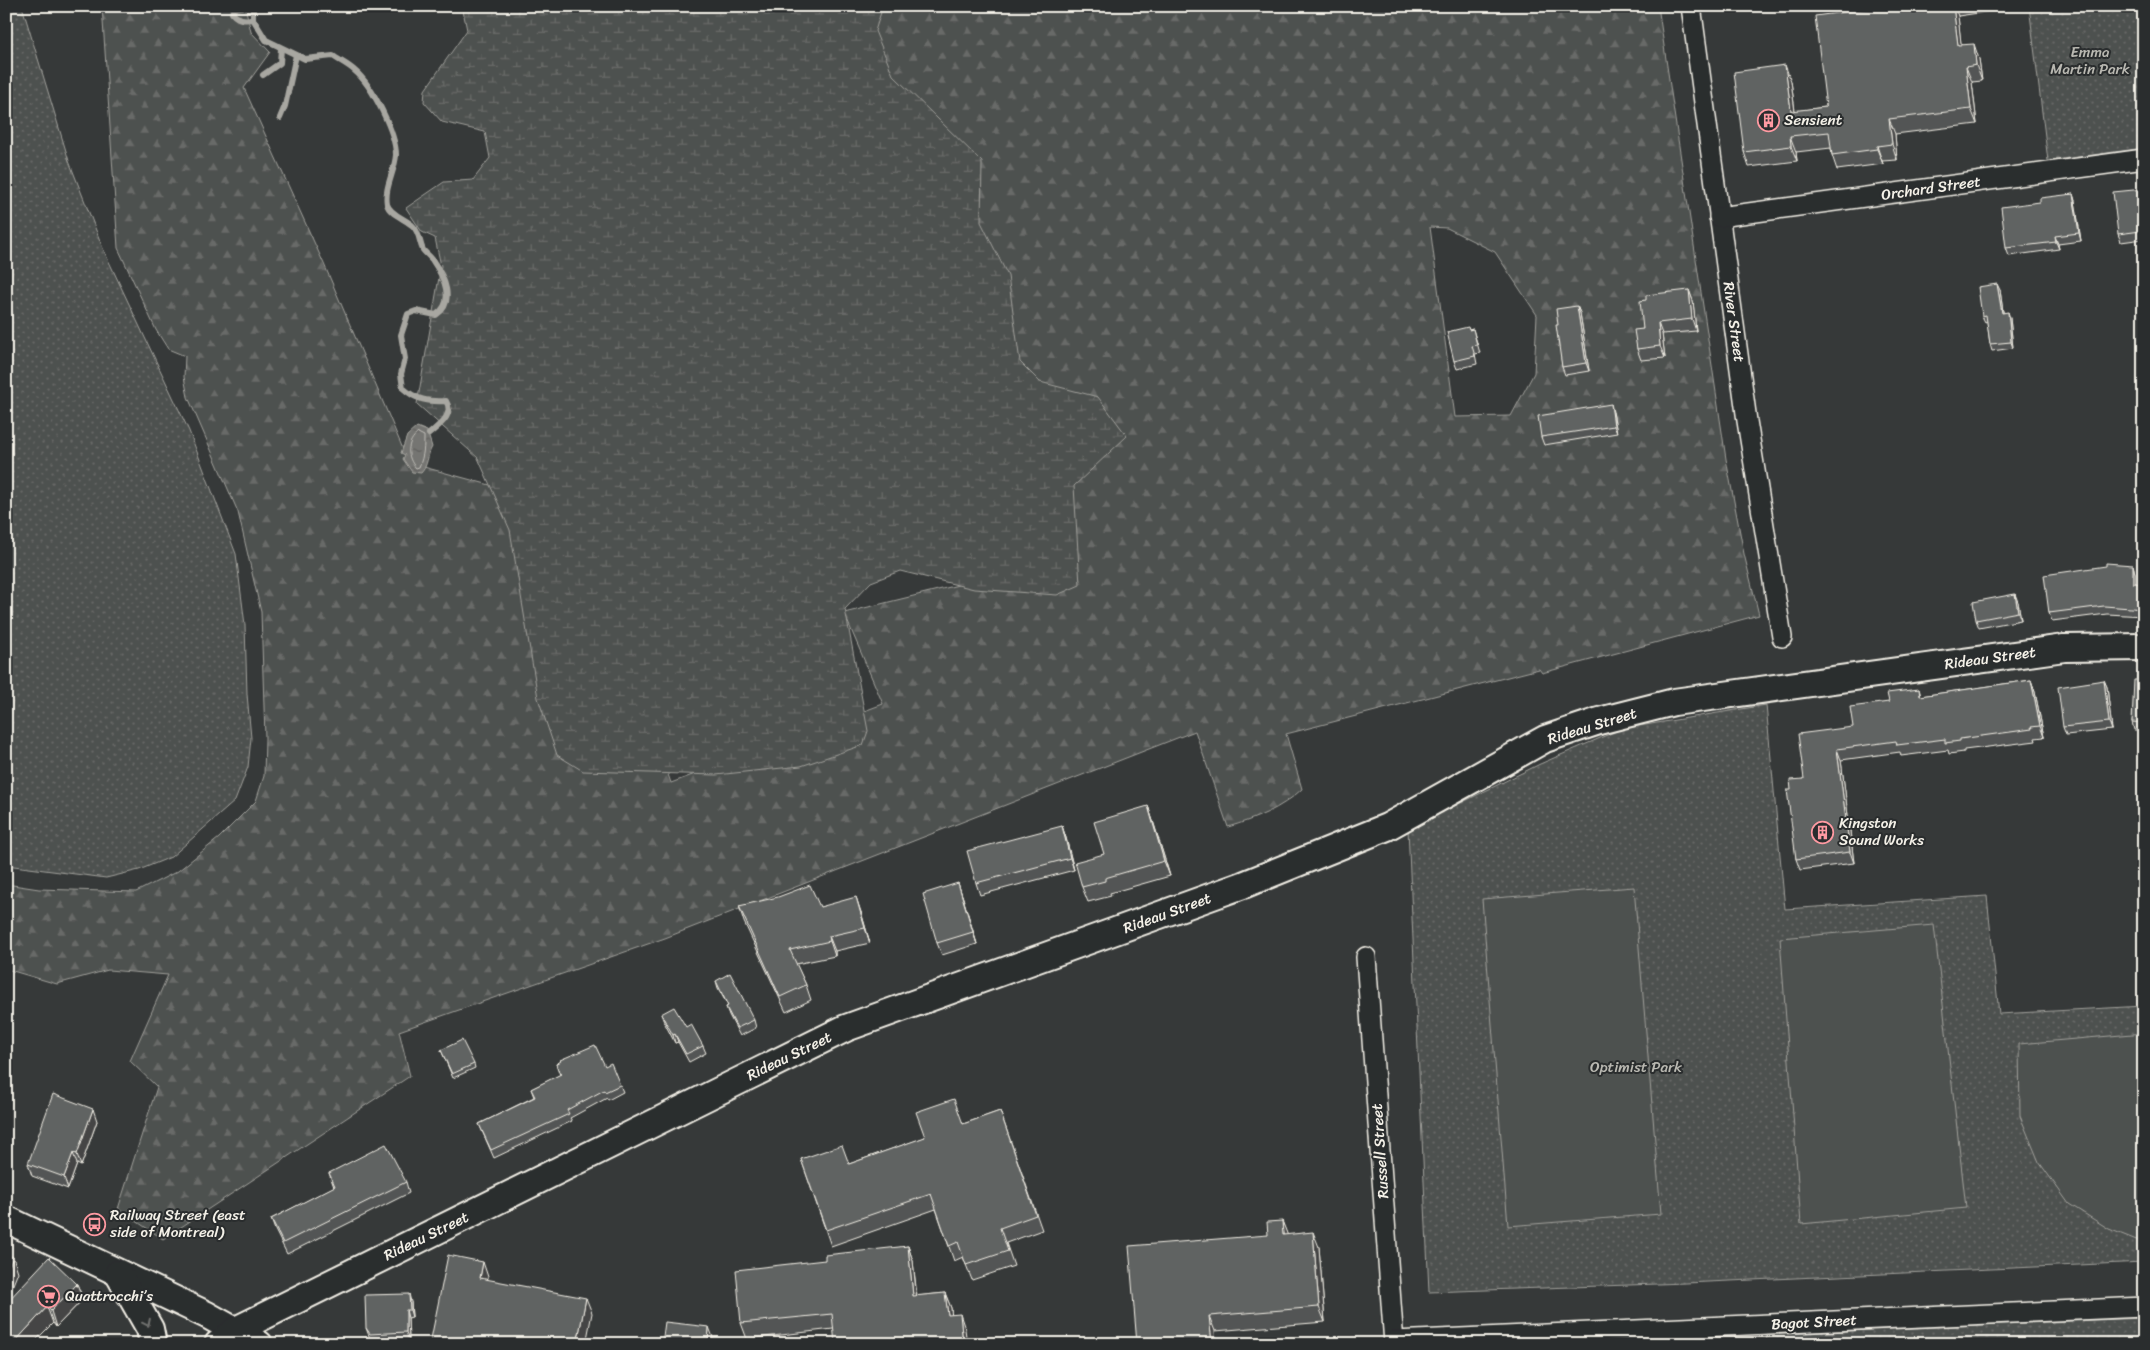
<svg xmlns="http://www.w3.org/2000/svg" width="2150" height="1350" font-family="Sriracha,sans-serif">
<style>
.green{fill:url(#green-dots);stroke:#a1a19c}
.forest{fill:url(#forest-firs);stroke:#a1a19c;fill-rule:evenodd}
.wetland{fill:url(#wetland-marsh);stroke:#a1a19c}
.pitch{fill:#4e514f;stroke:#a1a19c}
.water{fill:url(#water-ripples);stroke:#a8a7a1}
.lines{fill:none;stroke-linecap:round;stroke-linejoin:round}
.shore{stroke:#c1bfb9;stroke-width:1}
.stream{stroke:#a8a7a1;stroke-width:6}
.street-casing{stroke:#f4f1e8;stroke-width:22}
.secondary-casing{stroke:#f4f1e8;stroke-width:30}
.street{stroke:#2a2d2e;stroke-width:19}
.secondary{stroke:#2a2d2e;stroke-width:26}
.wall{fill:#535554;stroke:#f4f1e8}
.shaded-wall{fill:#444545;stroke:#f4f1e8}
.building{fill:#616362;stroke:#f4f1e8}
.oneway{stroke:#71726f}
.labels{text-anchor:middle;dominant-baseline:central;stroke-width:4;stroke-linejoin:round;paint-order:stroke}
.park-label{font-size:15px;fill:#bab9b2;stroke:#2a2d2e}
.poi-label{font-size:15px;fill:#f4f1e8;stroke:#2a2d2e;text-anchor:start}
.street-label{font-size:15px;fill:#f4f1e8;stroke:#2a2d2e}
</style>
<defs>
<pattern id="green-dots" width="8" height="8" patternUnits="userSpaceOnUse" patternTransform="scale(1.25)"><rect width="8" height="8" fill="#4e514f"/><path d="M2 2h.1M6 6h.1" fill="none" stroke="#686a68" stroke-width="1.8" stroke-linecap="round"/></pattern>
<pattern id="forest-firs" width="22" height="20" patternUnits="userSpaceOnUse" patternTransform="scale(1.25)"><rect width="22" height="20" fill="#4e514f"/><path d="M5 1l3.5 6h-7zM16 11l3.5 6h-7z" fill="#686a68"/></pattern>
<pattern id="wetland-marsh" width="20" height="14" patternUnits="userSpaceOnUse" patternTransform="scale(1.25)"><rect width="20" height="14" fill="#4e514f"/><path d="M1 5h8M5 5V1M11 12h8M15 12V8" fill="none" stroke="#686a68"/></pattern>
<pattern id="water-ripples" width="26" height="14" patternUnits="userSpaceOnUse" patternTransform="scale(1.25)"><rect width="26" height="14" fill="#757572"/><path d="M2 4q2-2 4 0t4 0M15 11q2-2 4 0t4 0" fill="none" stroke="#5f5e5c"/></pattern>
</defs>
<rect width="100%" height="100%" fill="#363939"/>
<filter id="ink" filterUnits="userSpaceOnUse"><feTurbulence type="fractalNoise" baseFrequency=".02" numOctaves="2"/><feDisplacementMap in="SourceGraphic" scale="10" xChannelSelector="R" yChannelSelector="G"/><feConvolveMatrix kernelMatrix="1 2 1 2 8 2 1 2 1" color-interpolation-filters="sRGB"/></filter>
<g filter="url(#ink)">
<g class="green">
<polygon points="6,6 22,6 69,161 104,251 189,431 236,554 245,625 247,694 251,738 248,767 235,801 171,857 139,870 106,878 6,865"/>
<polygon points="2029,6 2144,6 2144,148 2048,161"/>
<polygon points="1766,705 1785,909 1987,896 1999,1014 2144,1006 2144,1262 1686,1283 1429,1292 1408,829 1540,764 1621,729"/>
<polygon points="2144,1318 2144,1344 1767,1344 1766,1334"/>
</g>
<path class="forest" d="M102 6H245L251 32 270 52 244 88 324 264 409 463 626 522 636 683 671 783 883 704 844 613 991 577 726 6H1658L1726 459 1744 554 1759 615 1542 673 1539 669 1286 734 1302 789C1281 809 1255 819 1228 827L1195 731 665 938 399 1031 410 1076 163 1239 118 1209 157 1087 130 1061 168 975 108 970 57 984 6 969V884L39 889 136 892 178 871 219 838 256 801 264 776 265 738 261 612 238 512 188 397 184 377 185 356 168 349 156 330 118 248ZM1430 227 1447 228 1495 252 1537 315 1534 373 1511 416 1455 417Z"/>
<polygon class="wetland" points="462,6 883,6 875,31 893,75 982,162 981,222 1008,276 1020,362 1040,382 1098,397 1127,436 1074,486 1080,585 1057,595 974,589 900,571 871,582 845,609 868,731 863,745 801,766 716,775 583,771 557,755 538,698 510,530 478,458 417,404 441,266 435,238 422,232 406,208 444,182 473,180 490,158 485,132 442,122 424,102 425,90 467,30"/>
<g class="pitch">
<polygon points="1634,887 1661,1214 1508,1226 1482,899"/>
<polygon points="1934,925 1966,1208 1801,1224 1780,938"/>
<polygon points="2144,1033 2144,1243 2109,1229 2069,1204 2039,1162 2020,1116 2019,1044"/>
</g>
<path class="water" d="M417 427 427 431 432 447C427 455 428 466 421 473L412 472 403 459 405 455 401 453 407 436Z"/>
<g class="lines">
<path class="shore" d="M418 433 424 436C424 447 424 455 419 467L416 468C406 457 406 442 418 433Z"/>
<g class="stream">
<path d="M248 6 235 8 232 13C238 20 244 20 253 19"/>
<path d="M253 6V19L266 40 305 59 333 56C340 61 349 65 355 71 372 85 396 133 396 155 395 171 384 188 387 204 389 214 406 219 413 226 420 233 419 242 423 250 426 254 431 257 433 261 444 277 456 302 436 315L416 311 408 314 401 335 405 359 401 374 403 388C416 400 428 402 446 401 455 415 439 425 429 434"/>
<polyline points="263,75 280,63 281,48"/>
<polyline points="280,118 285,106 296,55"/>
</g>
<defs>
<g id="street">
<polyline points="1691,6 1747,421 1782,637"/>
<polyline points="1719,217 2144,159"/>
<polyline points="1366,957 1394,1344"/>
<polyline points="1394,1341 2144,1307"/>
</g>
<g id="secondary">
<polyline points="6,1219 207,1315 259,1344"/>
<polyline points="118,1273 150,1329 153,1344"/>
<polyline points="218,1344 234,1331 846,1028 1243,885 1387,827 1545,739 1599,721 1674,702 2064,648 2144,647"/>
</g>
</defs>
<use href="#street" class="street-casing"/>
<use href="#secondary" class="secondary-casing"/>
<use href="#street" class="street"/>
<use href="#secondary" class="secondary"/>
</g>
<g class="wall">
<polygon points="1880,6 1998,6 1999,10 1958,16 1961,45 1979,59 1982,81 1972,82 1977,124 1895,134 1897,160 1882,161 1883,164 1837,170 1832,155 1831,148 1796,152 1797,161 1749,167 1744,152 1791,81 1795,111 1826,107 1881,7"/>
<polygon points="2144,189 2144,242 2143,239 2121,242 2118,234"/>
<polygon points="2073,194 2075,201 2081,241 2058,244 2059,249 2009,256 2006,248 2040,202"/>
<polygon points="1689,290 1693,301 1696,331 1662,334 1665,358 1641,360 1637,349 1643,329 1646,300"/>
<polygon points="2000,290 2003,312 2010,318 2013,348 1992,351 1990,344 1987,321 1985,322 1982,316"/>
<polygon points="1577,306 1580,313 1589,371 1565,375 1562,367 1558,325"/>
<polygon points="1473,329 1480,353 1475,354 1477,364 1457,369 1454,361 1469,330"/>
<polygon points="1613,412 1617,433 1544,445 1541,437"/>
<polygon points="2133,565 2135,573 2135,583 2144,584 2144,616 2107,614 2052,621 2049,613"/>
<polygon points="2018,602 2021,620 1979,628 1976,620"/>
<polygon points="2144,674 2144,730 2134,730 2132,722 2137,680"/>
<polygon points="2031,680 2035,692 2044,737 2035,738 2036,741 1964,750 1964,752 1949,754 1948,750 1901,756 1900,752 1841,760 1854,863 1800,870 1796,859 1791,790 1804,779 1853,727 1889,702 1919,689 1921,696"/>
<polygon points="2104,680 2107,687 2112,730 2066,735 2063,727"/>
<polygon points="1148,806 1153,821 1170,876 1110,893 1111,896 1088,902 1082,887 1104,854"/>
<polygon points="1062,826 1066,838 1074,870 980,895 976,883"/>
<polygon points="962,895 977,944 942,955 937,943"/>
<polygon points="739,906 820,907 861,912 870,943 835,951 835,956 796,964 806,985 811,1000 786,1012 744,922"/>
<polygon points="716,981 754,1020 756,1028 740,1036 729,1015 726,1007 728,1006 718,988"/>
<polygon points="661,1014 686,1027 703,1046 706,1053 689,1062 678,1042 675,1043 664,1022"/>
<polygon points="441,1050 474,1064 475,1068 453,1078"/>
<polygon points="556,1064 605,1066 620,1085 623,1092 608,1100 607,1098 570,1118 572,1121 494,1158 479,1124 534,1097 531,1089 560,1075"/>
<polygon points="1000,1111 1042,1230 1006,1243 1014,1266 972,1280 963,1257 954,1261 936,1209 831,1246 801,1159 849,1164"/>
<polygon points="97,1121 81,1166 77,1164 68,1189 32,1176 28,1164"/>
<polygon points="329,1173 406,1182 409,1193 287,1254 275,1230 271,1219 334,1187"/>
<polygon points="1282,1221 1287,1235 1319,1247 1325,1322 1215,1331 1137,1344 1268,1235"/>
<polygon points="908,1246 913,1261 917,1296 945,1293 951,1308 951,1315 965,1329 833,1329 747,1339 741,1323 825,1260"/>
<polygon points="77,1284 83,1299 56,1327 53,1323 6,1303"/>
<polygon points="411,1302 412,1317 408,1318 409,1340 373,1341 369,1336 366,1328"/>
</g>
<g class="shaded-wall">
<polygon points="1953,6 1954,6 1958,16 1963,61 1958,45"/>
<polygon points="1974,44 1979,59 1982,81 1976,65"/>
<polygon points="1785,65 1791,81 1797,127 1791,111"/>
<polygon points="1966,67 1972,82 1977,124 1971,109"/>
<polygon points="1889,119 1895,134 1897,160 1892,144"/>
<polygon points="1790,136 1796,152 1797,161 1791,146"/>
<polygon points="1877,146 1883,164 1877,149"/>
<polygon points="2073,194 2075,201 2081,241 2079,233"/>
<polygon points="2055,236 2058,244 2059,249 2056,242"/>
<polygon points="1997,284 2000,290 2004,319 2002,313"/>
<polygon points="1689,290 1693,301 1696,331 1692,319"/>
<polygon points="1577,306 1580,313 1589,371 1586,363"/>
<polygon points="2008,312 2010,318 2013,348 2011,342"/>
<polygon points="1658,323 1662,334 1665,358 1660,346"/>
<polygon points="1611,404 1613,412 1617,433 1614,426"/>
<polygon points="2133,565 2135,573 2135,590 2133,583"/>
<polygon points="2015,594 2018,602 2021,620 2018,612"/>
<polygon points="2031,680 2035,692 2044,737 2040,726"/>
<polygon points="2104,680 2107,687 2112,730 2109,722"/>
<polygon points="1837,749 1841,760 1854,863 1850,852"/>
<polygon points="1148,806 1153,821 1170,876 1164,861"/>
<polygon points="1062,826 1066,838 1074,870 1070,858"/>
<polygon points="958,883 962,895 977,944 973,932"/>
<polygon points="856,897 861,912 870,943 865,928"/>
<polygon points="829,936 835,951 835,956 830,941"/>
<polygon points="675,1034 678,1042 675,1043 673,1035"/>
<polygon points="93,1109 97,1121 81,1166 77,1154"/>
<polygon points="73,1153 77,1164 68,1189 64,1177"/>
<polygon points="1282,1221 1288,1236 1283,1235"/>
<polygon points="1313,1232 1319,1247 1325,1322 1319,1307"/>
<polygon points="908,1246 913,1261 918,1311 913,1296"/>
<polygon points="13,1257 18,1272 6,1302 6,1273"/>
<polygon points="483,1262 488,1277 485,1293 480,1278"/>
<polygon points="77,1284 83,1299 56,1327 51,1311"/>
<polygon points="945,1293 951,1308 953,1330 948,1315"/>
<polygon points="409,1294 411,1302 412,1317 410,1310"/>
<polygon points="586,1298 592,1313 586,1344 577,1344"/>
<polygon points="47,1307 53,1323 32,1344 13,1344"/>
<polygon points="406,1310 408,1318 409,1340 406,1332"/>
<polygon points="960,1314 965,1329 967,1344 963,1344"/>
<polygon points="1209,1316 1215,1331 1216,1344 1212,1344"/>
<polygon points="709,1327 715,1343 715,1344 708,1344"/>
</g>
<g class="building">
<polygon points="1880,6 1953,6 1958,45 1974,44 1976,65 1966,67 1971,109 1889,119 1892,144 1877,146 1877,149 1832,155 1829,132 1790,136 1791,146 1744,152 1734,72 1785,65 1791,111 1826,107 1815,16 1881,7"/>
<polygon points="2144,189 2144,234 2141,234 2141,231 2118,234 2113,192"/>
<polygon points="2073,194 2079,233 2055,236 2056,242 2006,248 2001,207 2040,202 2040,198"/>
<polygon points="1997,284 2002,313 2008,312 2011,342 1990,344 1986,315 1982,316 1978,287"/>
<polygon points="1689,290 1692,319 1658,323 1660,346 1637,349 1634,330 1643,329 1640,301 1646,300 1646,295"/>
<polygon points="1577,306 1586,363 1562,367 1556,325 1558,325 1556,309"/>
<polygon points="1468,327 1469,330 1473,329 1477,345 1472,346 1475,356 1454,361 1447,332"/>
<polygon points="1611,404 1614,426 1541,437 1538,416"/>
<polygon points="2106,563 2133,565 2133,583 2144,584 2144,609 2104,606 2049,613 2044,575 2106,566"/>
<polygon points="2015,594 2018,612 1976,620 1973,602"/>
<polygon points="2137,673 2144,674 2144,723 2132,722 2134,680 2137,680"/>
<polygon points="2031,680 2040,726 2031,727 2032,729 1960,739 1960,741 1945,743 1945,739 1897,745 1896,741 1837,749 1850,852 1796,859 1787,790 1791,790 1790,780 1804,779 1798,734 1853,727 1850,707 1889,702 1887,693 1919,689 1920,696"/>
<polygon points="2104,680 2109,722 2063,727 2058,687"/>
<polygon points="1148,806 1164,861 1105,878 1105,881 1082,887 1075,862 1104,854 1094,822"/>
<polygon points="1062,826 1070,858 976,883 967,851"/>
<polygon points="958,883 973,932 937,943 923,894"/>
<polygon points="810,885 820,907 856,897 865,928 829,936 830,941 790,950 806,985 780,997 739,906 778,897"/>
<polygon points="730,973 754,1020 737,1028 726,1007 728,1006 716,981"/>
<polygon points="674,1007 686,1027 691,1024 703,1046 686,1054 675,1034 673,1035 661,1014"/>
<polygon points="462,1040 474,1064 452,1074 441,1050"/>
<polygon points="595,1045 605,1066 611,1063 620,1085 605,1092 604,1090 567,1110 569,1114 491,1150 479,1124 535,1097 531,1089 561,1074 556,1064 561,1061 560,1060"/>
<polygon points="53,1094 93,1109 77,1154 73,1153 64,1177 28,1164"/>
<polygon points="954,1099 963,1124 1000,1111 1036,1215 1000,1228 1008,1251 966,1265 958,1242 949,1246 931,1194 826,1230 801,1159 842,1145 849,1164 925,1137 916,1112"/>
<polygon points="386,1144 406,1182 283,1243 271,1219 335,1186 329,1173"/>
<polygon points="1282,1221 1283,1235 1313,1232 1319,1307 1209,1316 1212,1344 1137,1344 1129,1246 1268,1235 1267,1222"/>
<polygon points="908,1246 913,1296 945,1293 948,1315 960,1314 963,1344 835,1344 832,1314 741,1323 736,1270 825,1260 825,1255"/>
<polygon points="6,1253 13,1257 6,1273"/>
<polygon points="448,1255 483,1262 480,1278 586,1298 577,1344 430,1344"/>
<polygon points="49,1257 77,1284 51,1311 47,1307 13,1344 6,1344 6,1303"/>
<polygon points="409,1294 410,1310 406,1310 406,1332 370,1334 366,1328 365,1295"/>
<polygon points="665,1322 709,1327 708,1344 662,1344"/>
</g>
<defs><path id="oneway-chevron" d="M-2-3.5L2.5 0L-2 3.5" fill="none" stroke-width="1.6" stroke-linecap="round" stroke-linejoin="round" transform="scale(1.25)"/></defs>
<use class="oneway" href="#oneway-chevron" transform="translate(147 1323) rotate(64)"/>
</g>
<defs>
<symbol id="building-ring" viewBox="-11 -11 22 22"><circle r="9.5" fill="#2a2d2e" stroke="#ff9aa2" stroke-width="1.5"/><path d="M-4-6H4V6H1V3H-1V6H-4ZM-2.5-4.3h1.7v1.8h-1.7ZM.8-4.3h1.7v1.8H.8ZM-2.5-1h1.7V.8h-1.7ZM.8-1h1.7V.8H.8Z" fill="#ff9aa2"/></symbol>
<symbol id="bus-ring" viewBox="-11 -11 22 22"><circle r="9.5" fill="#2a2d2e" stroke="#ff9aa2" stroke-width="1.5"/><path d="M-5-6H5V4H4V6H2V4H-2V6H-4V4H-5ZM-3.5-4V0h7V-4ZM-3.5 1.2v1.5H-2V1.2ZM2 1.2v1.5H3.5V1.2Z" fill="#ff9aa2"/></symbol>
<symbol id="supermarket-ring" viewBox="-11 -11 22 22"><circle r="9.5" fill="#2a2d2e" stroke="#ff9aa2" stroke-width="1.5"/><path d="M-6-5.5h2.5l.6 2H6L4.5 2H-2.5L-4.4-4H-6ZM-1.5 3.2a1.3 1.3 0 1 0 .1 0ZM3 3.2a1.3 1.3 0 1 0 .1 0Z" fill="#ff9aa2"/></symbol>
</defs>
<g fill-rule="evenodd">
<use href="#building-ring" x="1756" y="108" width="25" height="25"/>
<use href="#building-ring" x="1810" y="820" width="25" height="25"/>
<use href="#bus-ring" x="82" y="1212" width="25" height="25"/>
<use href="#supermarket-ring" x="36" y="1284" width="25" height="25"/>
</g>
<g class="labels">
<g class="park-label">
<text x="2090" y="52">Emma<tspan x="2090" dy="17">Martin Park</tspan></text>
<text x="1636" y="1067">Optimist Park</text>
</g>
<g class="poi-label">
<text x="1784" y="120">Sensient</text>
<text x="1839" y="823">Kingston<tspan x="1839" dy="17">Sound Works</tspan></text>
<text x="110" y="1215">Railway Street (east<tspan x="110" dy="17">side of Montreal)</tspan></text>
<text x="65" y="1296">Quattrocchi’s</text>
</g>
<g class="street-label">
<text transform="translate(1931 188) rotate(-8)">Orchard Street</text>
<text transform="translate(1734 322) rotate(82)">River Street</text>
<text transform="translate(1990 658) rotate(-8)">Rideau Street</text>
<text transform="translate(1592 726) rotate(-17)">Rideau Street</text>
<text transform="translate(1167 913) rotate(-20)">Rideau Street</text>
<text transform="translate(789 1056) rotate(-26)">Rideau Street</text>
<text transform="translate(1380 1151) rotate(-94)">Russell Street</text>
<text transform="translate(426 1236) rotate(-26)">Rideau Street</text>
<text transform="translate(1814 1322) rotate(-3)">Bagot Street</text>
</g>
</g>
<rect width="2150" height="1350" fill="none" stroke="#2a2d2e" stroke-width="25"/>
<rect x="12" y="12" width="2125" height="1325" fill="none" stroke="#f4f1e8" stroke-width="2" filter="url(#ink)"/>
</svg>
